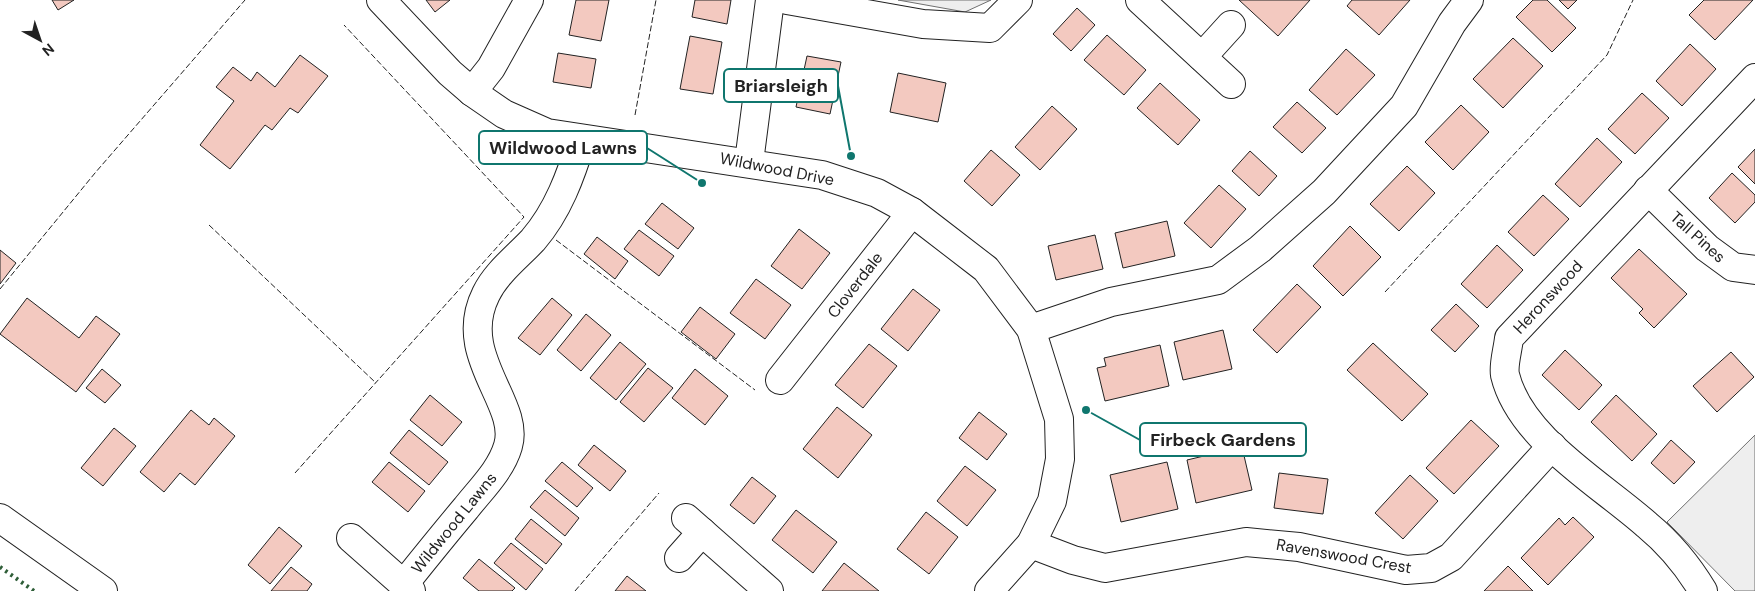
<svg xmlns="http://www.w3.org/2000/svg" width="1755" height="591" font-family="'DM Sans',sans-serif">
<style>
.green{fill:#eee;stroke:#6f6f6f}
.building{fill:#f3c9c0;stroke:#222}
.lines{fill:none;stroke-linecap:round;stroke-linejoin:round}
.minor-casing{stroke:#222;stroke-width:30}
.major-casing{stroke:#222;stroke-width:30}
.minor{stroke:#fff;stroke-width:28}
.major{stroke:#fff;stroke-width:28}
.hedge{stroke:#2f5e38;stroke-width:4;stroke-dasharray:2.5 4;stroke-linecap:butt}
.fence{stroke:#222;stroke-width:1;stroke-dasharray:6 2.5;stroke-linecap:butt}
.labels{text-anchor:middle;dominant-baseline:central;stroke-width:4;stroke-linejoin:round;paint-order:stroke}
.street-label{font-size:16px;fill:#222;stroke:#fff}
.leader{fill:none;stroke:#0f766e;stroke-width:2}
.callout-dot{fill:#0f766e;stroke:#fff;stroke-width:2}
.callout{fill:#fff;stroke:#0f766e;stroke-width:2}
.callout-label{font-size:18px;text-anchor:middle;font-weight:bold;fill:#222}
</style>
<rect width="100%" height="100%" fill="#fff"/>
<g class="green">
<polygon points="898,0 991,0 965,12"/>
<polygon points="1755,435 1755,591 1735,591 1667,522"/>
</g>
<g class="building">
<polygon points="52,0 74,0 58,10"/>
<polygon points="426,0 450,0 435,12"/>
<polygon points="576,0 609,0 601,41 569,35"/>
<polygon points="695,0 731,0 727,24 692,17"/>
<polygon points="1239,0 1310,0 1278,36"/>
<polygon points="1352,0 1410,0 1379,35 1347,6"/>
<polygon points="1533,0 1547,0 1576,28 1552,52 1516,17"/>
<polygon points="1559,0 1577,0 1568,9"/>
<polygon points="1704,0 1753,0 1715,40 1689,15"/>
<polygon points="1077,8 1095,25 1071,51 1053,34"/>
<polygon points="1107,35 1146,70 1124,95 1084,60"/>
<polygon points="690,36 722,42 713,94 680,89"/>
<polygon points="1513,38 1543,66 1503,108 1473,79"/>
<polygon points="1690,44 1716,69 1682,106 1656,81"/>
<polygon points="1346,49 1375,75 1337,115 1309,90"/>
<polygon points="558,53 596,59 591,88 553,82"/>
<polygon points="300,55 328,76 298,113 290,108 272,130 265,125 230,169 200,145 234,101 216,87 233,67 251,81 257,72 275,87"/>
<polygon points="807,56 841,62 830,114 796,107"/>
<polygon points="898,73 946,83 938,122 890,112"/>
<polygon points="1160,83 1200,120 1178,145 1137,108"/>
<polygon points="1642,93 1669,118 1635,154 1608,129"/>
<polygon points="1297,102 1326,128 1302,153 1273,127"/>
<polygon points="1461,105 1489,132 1453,170 1425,142"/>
<polygon points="1052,106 1077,129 1040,170 1015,147"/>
<polygon points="1597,138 1622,162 1580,207 1555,184"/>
<polygon points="1755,149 1755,184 1738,167"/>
<polygon points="991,150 1020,175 992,206 964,181"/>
<polygon points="1250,151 1277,176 1259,196 1232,171"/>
<polygon points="1407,166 1435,193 1399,231 1370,204"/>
<polygon points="1732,173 1755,195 1755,202 1735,223 1709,198"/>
<polygon points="1219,185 1246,209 1211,248 1184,223"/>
<polygon points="1543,195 1569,219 1534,256 1508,232"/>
<polygon points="662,203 694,228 678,249 645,224"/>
<polygon points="1167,221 1175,256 1123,268 1115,233"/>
<polygon points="1350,226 1381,257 1343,296 1313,266"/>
<polygon points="799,229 830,253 802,289 771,266"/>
<polygon points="639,230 674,256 659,276 624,249"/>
<polygon points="1095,235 1103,269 1056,280 1048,246"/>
<polygon points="597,237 628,261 615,279 584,254"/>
<polygon points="1497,245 1523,270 1487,308 1461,284"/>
<polygon points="1639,249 1687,294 1654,328 1639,313 1643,309 1611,278"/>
<polygon points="0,250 16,263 0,284"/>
<polygon points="756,279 791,305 765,339 730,313"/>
<polygon points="1297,284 1321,307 1277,353 1253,330"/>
<polygon points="913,289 940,310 908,351 881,329"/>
<polygon points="27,298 79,338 96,316 120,334 76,392 0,334"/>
<polygon points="552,298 572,315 540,355 518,338"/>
<polygon points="1456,304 1479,326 1455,352 1431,330"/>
<polygon points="700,307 735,334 716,359 681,332"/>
<polygon points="586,314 611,335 581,371 557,350"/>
<polygon points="1223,330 1232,369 1183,380 1174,342"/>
<polygon points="620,342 646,364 616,400 590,378"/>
<polygon points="1373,343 1428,394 1402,421 1347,370"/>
<polygon points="869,344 897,366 863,408 835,385"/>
<polygon points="1160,345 1169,386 1105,401 1097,368 1106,366 1104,358"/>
<polygon points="1565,350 1602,385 1579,410 1542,375"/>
<polygon points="1731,352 1754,377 1717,412 1693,386"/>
<polygon points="648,368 673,388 644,422 620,402"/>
<polygon points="102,369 121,385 105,403 86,388"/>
<polygon points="695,369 728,396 705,425 672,398"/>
<polygon points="430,395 462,422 442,446 410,420"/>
<polygon points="1616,395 1657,434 1632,461 1591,422"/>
<polygon points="837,407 872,435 838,478 803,449"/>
<polygon points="191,410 209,425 214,418 235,436 195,485 180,473 164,492 140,472"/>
<polygon points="979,412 1007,434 987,460 959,438"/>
<polygon points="1471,420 1499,446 1454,494 1426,468"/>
<polygon points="114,428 136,446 103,486 81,468"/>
<polygon points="409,430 448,462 429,485 390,453"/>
<polygon points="1671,440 1695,462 1674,484 1651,463"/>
<polygon points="594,445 626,471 610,491 578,465"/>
<polygon points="1242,447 1252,490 1196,503 1187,460"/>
<polygon points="389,462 425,491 408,512 372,482"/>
<polygon points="562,462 593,488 577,507 545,481"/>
<polygon points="1167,462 1178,509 1121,522 1110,475"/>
<polygon points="965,466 996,490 967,526 937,501"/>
<polygon points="1279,473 1328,479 1323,514 1274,508"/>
<polygon points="1410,475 1438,501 1403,539 1375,513"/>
<polygon points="752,477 776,496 754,524 730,505"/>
<polygon points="545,490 579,518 565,536 530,507"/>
<polygon points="796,510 837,542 813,573 772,540"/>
<polygon points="926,512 958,537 929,574 897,549"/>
<polygon points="1573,517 1594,537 1548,585 1521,558 1559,518 1565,525"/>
<polygon points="531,519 562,544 546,564 515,539"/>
<polygon points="279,527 302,546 270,584 248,565"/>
<polygon points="511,543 543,569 526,590 494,563"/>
<polygon points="479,559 515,588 512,591 479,591 463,578"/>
<polygon points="844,563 879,591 822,591"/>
<polygon points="1508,566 1533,591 1484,591"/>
<polygon points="291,567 312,584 307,591 271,591"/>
<polygon points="627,576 646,591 615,591"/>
</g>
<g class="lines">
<defs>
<g id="minor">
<polyline points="381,0 450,73 472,92 504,114 547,133 822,175 877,193 912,212 986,269 1031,329 1059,419 1060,459 1052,501 1031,544 989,591"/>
<polyline points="787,0 923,24 990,28 1018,0"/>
<polyline points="1140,0 1231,84"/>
<polyline points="1202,57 1231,25"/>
<polyline points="472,92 491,68 529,0"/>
<polyline points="749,162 770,0"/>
<polyline points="1648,190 1707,248 1733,267 1755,270"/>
<polyline points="1031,329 1111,302 1218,280 1260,249 1324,192 1404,106 1452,23 1469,0"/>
<polyline points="780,380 912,212"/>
<polyline points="686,518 769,591"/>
<polyline points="351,538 411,591"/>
<polyline points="1031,544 1073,560 1105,568 1246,542 1299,547 1406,570 1431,568 1451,557 1552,446"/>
<polyline points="679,558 702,532"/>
<path d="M404 584C424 559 445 533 466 508 481 489 501 470 508 446 521 403 455 356 486 294 496 273 517 257 533 240 558 211 571 175 582 139"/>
<path d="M1703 591C1688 566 1670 544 1647 525 1601 484 1520 438 1505 375 1503 365 1508 349 1509 338L1755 78"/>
</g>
<polyline id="major" points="0,518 103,591"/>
</defs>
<use href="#minor" class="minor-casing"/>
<use href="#major" class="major-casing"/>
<use href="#minor" class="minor"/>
<use href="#major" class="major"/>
<polyline class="hedge" points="0,567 34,591"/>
<g class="fence">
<polyline points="635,115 656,0"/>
<polyline points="209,225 376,383"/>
<polyline points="556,240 755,390"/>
<polyline points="0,289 95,173 245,0"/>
<polyline points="1385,292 1607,55 1633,0"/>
<polyline points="295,473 524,217 344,25"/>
<polyline points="575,591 659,493"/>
</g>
</g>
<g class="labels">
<g class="street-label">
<text transform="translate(777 169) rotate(11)">Wildwood Drive</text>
<text transform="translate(1698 237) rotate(42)">Tall Pines</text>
<text transform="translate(855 285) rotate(-52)">Cloverdale</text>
<text transform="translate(1548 297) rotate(-47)">Heronswood</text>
<text transform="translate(454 523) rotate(-51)">Wildwood Lawns</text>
<text transform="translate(1344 556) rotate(10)">Ravenswood Crest</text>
</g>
</g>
<path class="leader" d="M851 156L838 86M702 183L647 148M1086 410L1140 440"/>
<g class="callout-dot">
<circle cx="851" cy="156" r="5"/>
<circle cx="702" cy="183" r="5"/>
<circle cx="1086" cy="410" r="5"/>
</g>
<g class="callout">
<rect x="724" y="69" width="114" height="33" rx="5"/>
<rect x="479" y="131" width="168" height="33" rx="5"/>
<rect x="1140" y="423" width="166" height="33" rx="5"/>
</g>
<g class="callout-label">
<text x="781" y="92">Briarsleigh</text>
<text x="563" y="154">Wildwood Lawns</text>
<text x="1223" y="446">Firbeck Gardens</text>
</g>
<g transform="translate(40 40) rotate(140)" stroke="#ffffff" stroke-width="4" paint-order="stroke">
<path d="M0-4L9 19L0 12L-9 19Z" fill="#222222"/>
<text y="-8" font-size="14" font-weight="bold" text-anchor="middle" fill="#222222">N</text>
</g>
</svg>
